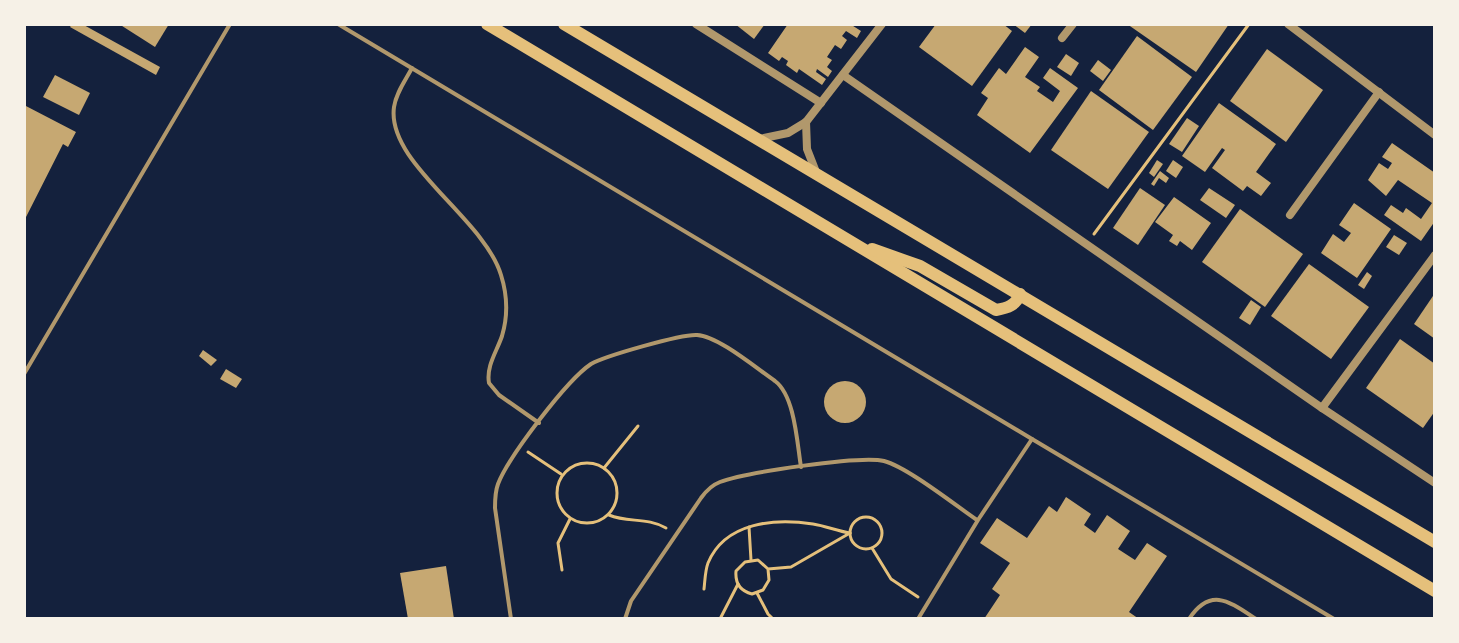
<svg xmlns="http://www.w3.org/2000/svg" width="1459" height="643" font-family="Karla,sans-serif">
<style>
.building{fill:#c6a872}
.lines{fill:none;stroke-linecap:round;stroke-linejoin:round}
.path{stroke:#e5c07b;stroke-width:3}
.service{stroke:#b1986c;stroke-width:4}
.minor{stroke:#b1986c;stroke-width:8}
.secondary{stroke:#e5c07b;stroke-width:12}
</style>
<rect width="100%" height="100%" fill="#14213d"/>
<g class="building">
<polygon points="72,24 82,24 160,67 156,75 70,27"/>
<polygon points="119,24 169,24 155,47"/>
<polygon points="735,24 765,24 754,39"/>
<polygon points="788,24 850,24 861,31 857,38 846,31 842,36 847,40 841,49 835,45 827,57 832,60 827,67 832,71 828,77 817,69 816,72 826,79 822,85 799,69 797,73 786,65 788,61 782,57 779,61 768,53"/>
<polygon points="936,24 1003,24 1012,31 972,86 919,47"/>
<polygon points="1013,24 1032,24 1025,33"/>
<polygon points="1127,24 1229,24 1196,72"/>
<polygon points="1137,36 1192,77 1153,130 1099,90"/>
<polygon points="1025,47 1039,57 1025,77 1040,87 1037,91 1053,102 1060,91 1043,78 1050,68 1078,88 1030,153 977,115 988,98 981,93 999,68 1006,74"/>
<polygon points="1267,49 1323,90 1286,142 1230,101"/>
<polygon points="1066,54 1079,63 1071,76 1057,67"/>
<polygon points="1098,60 1111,70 1103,81 1090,71"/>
<polygon points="55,75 90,93 79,115 43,97"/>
<polygon points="1091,91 1149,132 1108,189 1051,150"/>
<polygon points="1219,103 1276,144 1256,172 1271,183 1261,196 1247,186 1243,191 1212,168 1225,150 1222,148 1205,172 1182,156"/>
<polygon points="24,105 76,132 68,147 63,144 24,221"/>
<polygon points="1187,118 1199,126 1182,152 1169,144"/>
<polygon points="1392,143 1435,173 1435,221 1421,241 1384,215 1391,205 1403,213 1406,208 1421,219 1432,203 1398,180 1386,196 1368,180 1379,163 1388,169 1392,163 1382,157"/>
<polygon points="1157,160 1163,164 1154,177 1149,173"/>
<polygon points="1173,160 1183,167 1176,178 1166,171"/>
<polygon points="1160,171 1169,178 1166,183 1159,178 1154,186 1151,184"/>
<polygon points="1140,188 1165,205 1138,245 1113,228"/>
<polygon points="1209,188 1235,205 1226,218 1200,200"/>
<polygon points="1174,197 1211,223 1192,250 1180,241 1177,246 1169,241 1173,235 1155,222"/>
<polygon points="1354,203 1391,229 1357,278 1321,253 1333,234 1344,242 1351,233 1339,225"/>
<polygon points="1240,209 1303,254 1265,307 1202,262"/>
<polygon points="1394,235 1407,243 1399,255 1386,247"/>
<polygon points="1309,264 1369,307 1331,359 1271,316"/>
<polygon points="1367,272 1372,276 1364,289 1358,285"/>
<polygon points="1435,293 1435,339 1414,324"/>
<polygon points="1251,300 1261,307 1250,325 1239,318"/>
<polygon points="1400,339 1435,364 1435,411 1423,428 1366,388"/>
<polygon points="203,350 217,360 211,366 199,356"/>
<polygon points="226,369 242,379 236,388 220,379"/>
<circle cx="845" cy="402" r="21"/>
<polygon points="1066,497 1091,514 1084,525 1095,533 1107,515 1130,531 1118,549 1135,560 1147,543 1167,556 1129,612 1139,619 984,619 1000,595 992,589 1010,563 980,543 997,518 1027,538 1049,506 1057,512"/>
<polygon points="446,566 454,619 408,619 400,573"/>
</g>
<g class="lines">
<g class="path">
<polyline points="1094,234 1249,24"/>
<polyline points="528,452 561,474"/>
<circle cx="587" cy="493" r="30"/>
<polyline points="604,468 638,426"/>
<path d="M609 515C628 523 647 517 666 528"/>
<circle cx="866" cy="533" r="16"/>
<polyline points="749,527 751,560"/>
<polyline points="872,548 891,579 918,597"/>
<path d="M768 569 769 580 763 590 752 594C740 591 735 583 736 571L745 562 758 560 768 569 791 567 850 533"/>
<polyline points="562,570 558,543 570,519"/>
<path d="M704 589C705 581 705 571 708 563 725 522 775 518 813 524 826 526 837 531 850 533"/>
<polyline points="757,593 768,614 773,619"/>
<polyline points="720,619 738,584"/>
</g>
<g class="service">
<polyline points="338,24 1032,439"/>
<polyline points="24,49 24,50"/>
<path d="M412 68C405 81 396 93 394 107 386 163 484 218 501 275 507 294 508 316 502 336 497 351 486 366 489 383L499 395 539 423"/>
<polyline points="24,374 230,24"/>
<path d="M511 619 495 508C495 499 495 492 498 484 509 456 567 380 591 364 605 356 681 334 697 335 718 336 756 368 775 381 795 396 797 443 801 467"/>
<path d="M625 619 631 601 701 498C706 491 712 485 720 482 743 473 861 455 884 461 907 467 955 505 977 520"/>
<polyline points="918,619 978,520 1032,439 1334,619"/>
<path d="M1189 619C1211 586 1230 602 1256 619"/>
</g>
<g class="minor">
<polyline points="696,24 821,103"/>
<polyline points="1288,24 1435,135"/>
<polyline points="1062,38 1073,24"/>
<polyline points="843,75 1322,408 1435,483"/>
<polyline points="806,122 807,149 816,172"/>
<polyline points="759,139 788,133 806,122 882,24"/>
<polyline points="1290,215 1379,92"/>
<polyline points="1322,408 1435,255"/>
</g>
<g class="secondary">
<polyline points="487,24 1435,591"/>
<polyline points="564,24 1435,542"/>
<path d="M872 249 920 266 996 310C1008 308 1016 305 1020 294"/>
</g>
</g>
<rect width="1459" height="643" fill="none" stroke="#f6f1e7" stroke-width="52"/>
</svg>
